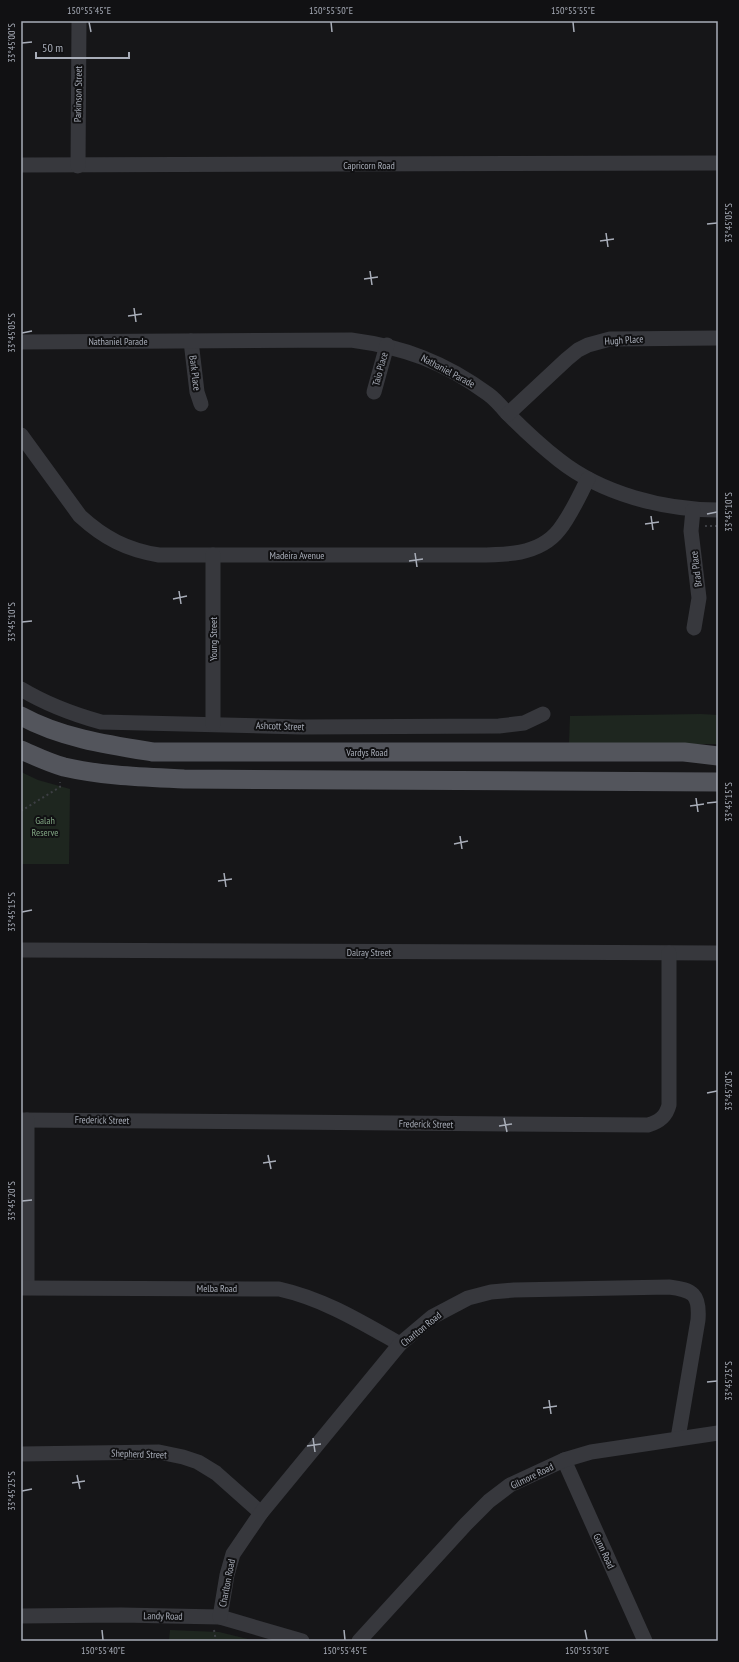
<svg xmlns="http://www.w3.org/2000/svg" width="739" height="1662" font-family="'PT Sans Narrow',sans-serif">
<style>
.green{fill:#1e261f}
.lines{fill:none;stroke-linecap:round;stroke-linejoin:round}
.path{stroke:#3d3f44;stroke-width:2;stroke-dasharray:2 3;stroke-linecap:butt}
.minor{stroke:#37383d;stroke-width:15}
.major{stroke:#53555c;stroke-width:19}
.ticks{fill:none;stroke:#a8adb8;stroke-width:1.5}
.labels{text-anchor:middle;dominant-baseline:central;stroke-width:4;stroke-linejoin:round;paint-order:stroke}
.street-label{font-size:10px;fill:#a8adb8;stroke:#111113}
.park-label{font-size:10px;fill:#7fa381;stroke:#111113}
.neatline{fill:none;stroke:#a8adb8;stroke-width:1.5}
.ticks-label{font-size:10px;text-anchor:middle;fill:#a8adb8}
</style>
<rect width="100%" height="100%" fill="#161618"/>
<g class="green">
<polygon points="701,714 718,715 718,744 569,744 570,716"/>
<polygon points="21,772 38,780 70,789 69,864 21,864"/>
<polygon points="170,1630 219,1632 256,1641 169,1641"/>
</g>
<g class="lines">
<g class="path">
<polyline points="705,526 718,526"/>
<polyline points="21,811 60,787 60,782"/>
<polyline points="214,1630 216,1641"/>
</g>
<g class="minor">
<polyline points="21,165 718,163"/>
<polyline points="78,166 79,21"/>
<polyline points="191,341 197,392 201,404"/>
<path d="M21 342 351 340C404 347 444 362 488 394 495 399 501 406 507 413 523 429 541 446 559 460 602 494 664 510 718 510"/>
<polyline points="374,392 387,345"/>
<polyline points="508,414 567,359 578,350 588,345 610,339 718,338"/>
<path d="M21 435 80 516C104 538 127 550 159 555H468C499 555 538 557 559 530 571 515 579 496 588 479"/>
<polyline points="693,510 691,531 699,598 694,628"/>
<path d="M21 689C46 704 72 714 101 722L302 727 499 726 524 723 543 714"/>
<polyline points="213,724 213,555"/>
<polyline points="21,950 718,953"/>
<path d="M21 1120 648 1125C659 1122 666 1117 669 1105V953"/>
<polyline points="27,1287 27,1120"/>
<path d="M21 1288 279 1289C324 1299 361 1322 400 1344"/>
<polyline points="21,1454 159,1452 183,1457 198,1462 216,1473 261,1513"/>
<polyline points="564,1460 645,1641"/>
<polyline points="21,1616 121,1615 220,1617 302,1641"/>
<path d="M220 1617 227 1575 233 1554 261 1513 400 1344 432 1317 468 1298 491 1292 514 1290 669 1287C693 1290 700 1294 698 1320L678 1438"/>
<polyline points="359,1641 466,1524 489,1501 510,1485 564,1460 591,1452 718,1433"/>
</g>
<g class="major">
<path d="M21 716C61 738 109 745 153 752H684L718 756"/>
<path d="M21 750C35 756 49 763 64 767 103 776 145 777 184 779L718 782"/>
</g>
</g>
<path class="ticks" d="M89 22 91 32M331 22 332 32M573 22 574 32M22 43 32 42M707 224 717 223M606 233 608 247M600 241 614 239M370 271 372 285M364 279 378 277M134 308 136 322M128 316 142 314M22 333 32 331M707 514 717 512M651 516 653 530M645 524 659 522M415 553 417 567M409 561 423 559M179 591 181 604M173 599 187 596M22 622 32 621M696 798 698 812M707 803 717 802M690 806 704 804M460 836 462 849M454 844 468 841M224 873 226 887M218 881 232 879M22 912 32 910M707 1093 717 1091M504 1118 507 1132M499 1126 512 1124M268 1155 271 1169M263 1163 276 1161M22 1201 32 1200M707 1382 717 1381M549 1400 551 1414M543 1408 557 1406M313 1438 315 1452M307 1446 321 1444M77 1475 80 1489M72 1483 85 1481M22 1491 32 1489M102 1630 103 1640M344 1630 345 1640M585 1630 587 1640"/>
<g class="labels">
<g class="street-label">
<text transform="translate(78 94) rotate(-89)">Parkinson Street</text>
<text x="369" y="165">Capricorn Road</text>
<text transform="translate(624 340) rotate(-4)">Hugh Place</text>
<text x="118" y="341">Nathaniel Parade</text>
<text transform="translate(380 369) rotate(-75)">Taio Place</text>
<text transform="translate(448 371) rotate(28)">Nathaniel Parade</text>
<text transform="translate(195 373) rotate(83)">Bark Place</text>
<text x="297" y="555">Madeira Avenue</text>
<text transform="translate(696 569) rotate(-97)">Brad Place</text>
<text transform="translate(213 639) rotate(-90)">Young Street</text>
<text transform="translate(280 726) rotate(2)">Ashcott Street</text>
<text x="367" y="752">Vardys Road</text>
<text x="369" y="952">Dalray Street</text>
<text transform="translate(102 1120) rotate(1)">Frederick Street</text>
<text transform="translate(426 1124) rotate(1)">Frederick Street</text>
<text x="217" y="1288">Melba Road</text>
<text transform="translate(421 1329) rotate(-39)">Charlton Road</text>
<text transform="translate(139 1454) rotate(2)">Shepherd Street</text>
<text transform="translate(532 1476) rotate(-26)">Gilmore Road</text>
<text transform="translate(604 1551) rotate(65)">Gunn Road</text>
<text transform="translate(227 1583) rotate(-79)">Charlton Road</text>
<text transform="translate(163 1616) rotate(1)">Landy Road</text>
</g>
<g class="park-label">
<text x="45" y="820">Galah<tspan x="45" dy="12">Reserve</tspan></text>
</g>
</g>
<rect width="739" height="1662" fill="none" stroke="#111113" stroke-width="44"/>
<path d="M36 52v6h93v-6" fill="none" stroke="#a8adb8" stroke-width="2"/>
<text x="42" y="52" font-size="12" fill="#a8adb8" stroke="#111113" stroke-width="3" paint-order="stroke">50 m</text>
<rect x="22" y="22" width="695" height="1618" class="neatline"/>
<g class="ticks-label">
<text x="89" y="14">150°55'45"E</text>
<text x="331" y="14">150°55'50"E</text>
<text x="573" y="14">150°55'55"E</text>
<text transform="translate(11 43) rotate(-90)" y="4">33°45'00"S</text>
<text transform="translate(728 223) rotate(-90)" y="4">33°45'05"S</text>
<text transform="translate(11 333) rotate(-90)" y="4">33°45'05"S</text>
<text transform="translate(728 512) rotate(-90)" y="4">33°45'10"S</text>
<text transform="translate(11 622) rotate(-90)" y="4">33°45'10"S</text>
<text transform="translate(728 802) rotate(-90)" y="4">33°45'15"S</text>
<text transform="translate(11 912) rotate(-90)" y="4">33°45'15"S</text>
<text transform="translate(728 1091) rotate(-90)" y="4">33°45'20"S</text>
<text transform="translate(11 1201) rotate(-90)" y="4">33°45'20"S</text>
<text transform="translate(728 1381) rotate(-90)" y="4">33°45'25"S</text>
<text transform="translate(11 1491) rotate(-90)" y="4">33°45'25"S</text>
<text x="103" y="1654">150°55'40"E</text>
<text x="345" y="1654">150°55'45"E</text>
<text x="587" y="1654">150°55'50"E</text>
</g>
</svg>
